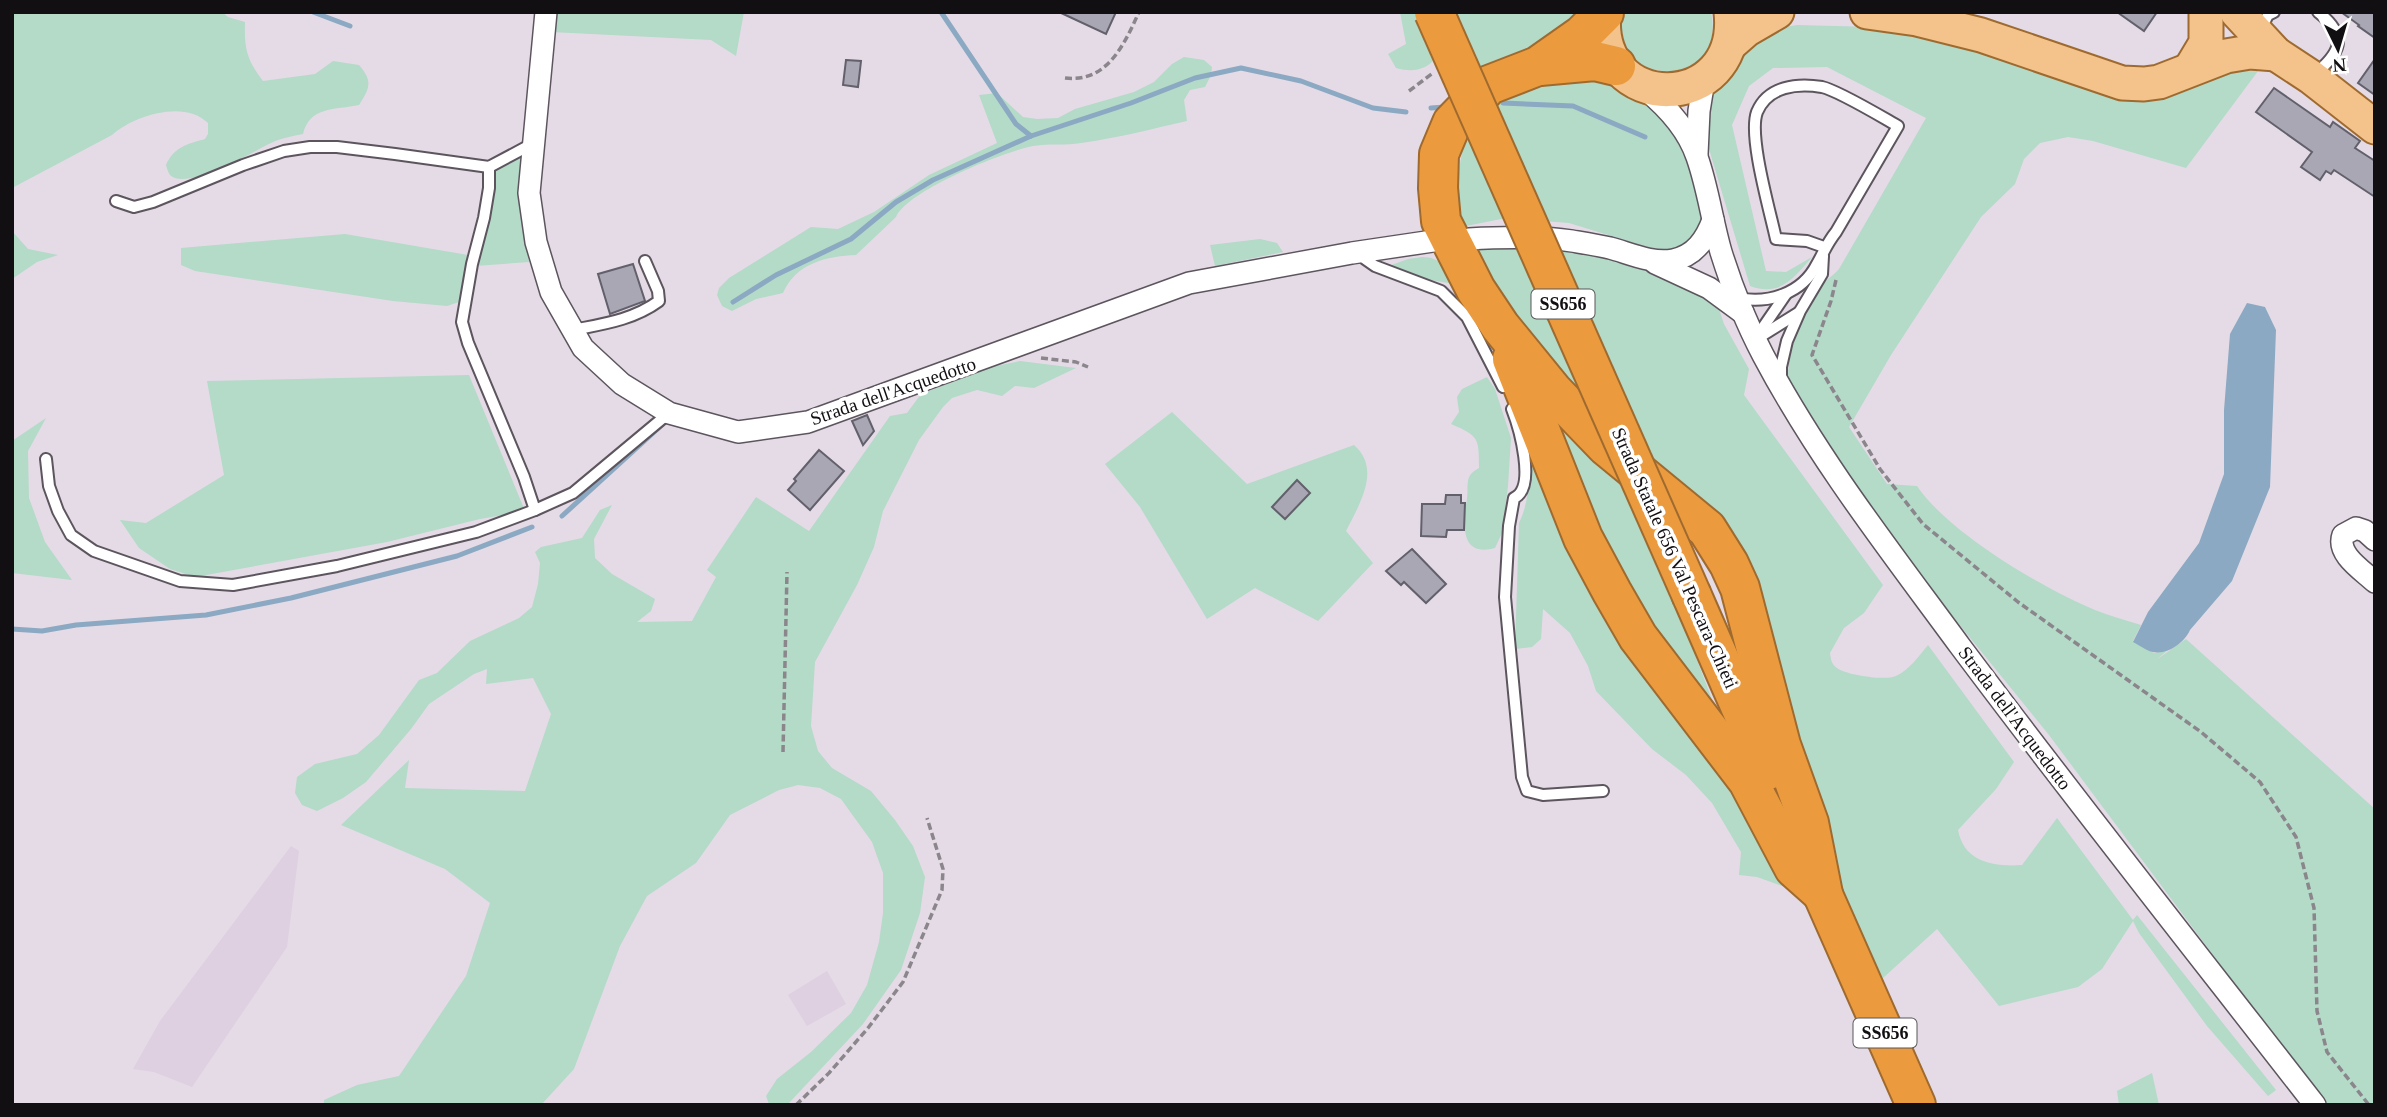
<svg xmlns="http://www.w3.org/2000/svg" width="2387" height="1117" font-family="'Times New Roman',serif">
<style>
.industrial{fill:#decfe1}
.green{fill:#b4dac8}
.water{fill:#8ba9c2}
.lines{fill:none;stroke-linecap:round;stroke-linejoin:round}
.stream{stroke:#8ba9c2;stroke-width:5}
.building{fill:#aaa7b4;stroke:#62606b;stroke-width:2}
.lane-casing{stroke:#5d555e;stroke-width:14}
.street-casing{stroke:#5d555e;stroke-width:24}
.primary-casing{stroke:#9f6a2f;stroke-width:37}
.highway-casing{stroke:#9f6a2f;stroke-width:42}
.path{stroke:#8b858c;stroke-width:3.5;stroke-dasharray:7 3.5;stroke-linecap:butt}
.lane{stroke:#fff;stroke-width:10}
.street{stroke:#fff;stroke-width:21}
.primary{stroke:#f3c38b;stroke-width:33}
.highway{stroke:#eb9b3e;stroke-width:38}
.highway-bridge-casing{stroke:#9f6a2f;stroke-width:42;stroke-linecap:butt}
.highway-bridge{stroke:#eb9b3e;stroke-width:38}
.labels{text-anchor:middle;dominant-baseline:central;stroke-width:7;stroke-linejoin:round;paint-order:stroke}
.shield{fill:#fff;stroke:#595759;stroke-width:2}
.shield-label{font-size:18px;font-weight:bold;fill:#120f12}
.street-label{font-size:19px;fill:#120f12;stroke:#fff}
</style>
<rect width="100%" height="100%" fill="#e4dbe6"/>
<g class="industrial">
<polygon points="291,846 299,851 287,947 192,1087 154,1072 133,1069 160,1021"/>
<polygon points="827,971 846,1004 807,1026 788,995"/>
</g>
<g class="green">
<path d="M12 12H222L228 17 245 22C244 49 247 60 263 81L315 74 333 61 359 65C373 81 370 88 359 105 335 110 310 106 303 134 293 136 281 138 271 143 254 151 186 192 170 175 169 174 166 166 166 165 174 147 187 144 205 139L208 134V123C184 99 133 116 112 135L12 188Z"/>
<polygon points="551,12 744,12 736,56 711,40 551,32"/>
<path d="M1400 12H1421L1439 54C1427 70 1415 73 1396 68L1388 54 1406 44Z"/>
<polygon points="1451,12 1590,12 1576,25 1480,77"/>
<path d="M1623 12H1711C1729 96 1600 86 1623 12Z"/>
<path d="M1797 25 1874 27 1972 49 2088 86 2239 70 2258 71 2186 168 2093 141 2068 137 2040 143 2024 159 2015 184 1981 217 1891 355 1849 427 1887 484 1917 486C1949 533 2042 588 2095 610 2110 616 2126 620 2141 625L2133 641 2154 653 2168 650 2156 660 2186 639 2375 809V1105H2325L2049 735 1928 586 1869 508 1788 385C1787 352 1799 315 1819 288 1824 281 1833 276 1839 269L1926 118 1827 67 1773 68 1749 86 1732 125 1766 271 1786 272 1812 257C1794 278 1780 297 1750 286L1706 139 1709 95 1729 58 1774 29Z"/>
<path d="M1184 57 1204 60 1212 67 1211 75 1205 87 1190 90 1184 100 1187 121C1152 129 1117 138 1081 143 1066 146 1049 143 1033 146 1003 152 908 190 896 217L856 255C827 256 796 263 783 293L756 299 732 311 722 306 717 295 719 288 729 278 811 227 838 229 874 212 929 175 997 143 979 95 997 93 1023 117 1037 119 1058 118 1075 109 1134 92 1154 82 1172 64Z"/>
<polygon points="1577,73 1616,85 1629,97 1658,111 1669,120 1691,165 1704,225 1699,238 1667,253 1569,223 1506,218 1466,226 1460,216 1456,199 1458,176 1462,152 1472,128 1504,95"/>
<polygon points="528,153 525,212 529,262 475,266 494,170"/>
<polygon points="12,231 28,249 58,255 37,262 12,279"/>
<polygon points="345,234 468,255 459,302 447,306 393,301 195,271 181,265 181,248"/>
<polygon points="1260,239 1277,243 1283,252 1215,266 1210,245"/>
<polygon points="1493,245 1525,249 1615,450 1504,300 1474,247"/>
<path d="M1548 250C1569 252 1593 253 1613 258 1652 268 1685 286 1718 306L1724 324 1749 369 1744 395 1883 585 1864 613 1844 628 1830 653C1831 659 1831 664 1837 668 1846 675 1885 681 1896 676 1910 669 1918 657 1928 645L2014 762 1996 789 1958 830C1964 862 1993 867 2022 865L2057 818 2133 920 2137 915 2276 1090 2268 1096 2207 1026 2139 933 2133 921 2102 969 2078 987 1999 1006 1937 929 1883 978 1851 929 1756 591 1651 479Z"/>
<path d="M1422 257C1441 257 1445 268 1454 284L1413 277 1389 266 1408 259Z"/>
<polygon points="1020,361 1076,368 1034,388 1015,386 1002,396 977,390 952,398 943,407 919,440 883,511 874,547 857,585 815,662 811,726 818,751 832,768 871,791 895,820 913,846 925,877 920,913 901,970 863,1024 789,1103 786,1105 769,1104 766,1096 777,1079 811,1052 851,1013 867,985 879,942 883,913 883,873 872,842 841,799 820,788 798,785 779,790 730,815 696,863 647,896 620,946 574,1069 541,1105 324,1105 324,1100 357,1085 399,1076 466,976 490,903 445,869 341,825 409,760 405,788 525,791 551,714 533,678 486,684 487,669 474,674 429,704 411,729 366,782 343,798 317,811 302,805 295,793 297,777 315,764 357,754 379,735 419,680 437,673 470,641 519,618 532,607 538,584 540,563 535,552 541,547 582,538 600,510 612,505 594,539 595,558 612,574 655,599 651,611 637,622 692,621 716,577 707,570 756,497 809,531 890,416 907,413 921,394 991,367"/>
<polygon points="469,375 525,511 480,519 387,542 195,577 170,569 139,548 120,520 146,523 224,475 207,381"/>
<path d="M1487 377 1495 389 1511 438 1508 486 1502 533 1495 548C1458 558 1464 521 1467 498 1468 492 1467 486 1468 481 1469 474 1474 471 1479 468 1479 438 1479 436 1451 424L1459 412 1457 397 1462 389Z"/>
<polygon points="1547,391 1636,500 1721,723 1614,582"/>
<path d="M1172 412 1247 484 1354 445C1382 469 1359 505 1346 531L1373 563 1318 621 1255 588 1207 619 1140 507 1105 464Z"/>
<polygon points="46,418 28,451 29,498 45,542 72,580 12,573 12,441"/>
<path d="M1527 447 1732 780 1793 890 1757 877 1739 875 1741 852 1712 803 1686 775 1652 749 1596 691 1588 666 1570 633 1543 609 1541 639 1532 647 1515 649 1519 523C1531 498 1529 474 1527 447Z"/>
<polygon points="2152,1073 2159,1105 2119,1105 2117,1091"/>
</g>
<path class="water" d="M2247 303 2265 307 2276 330 2270 487 2232 581 2190 630C2185 642 2168 655 2153 652 2147 651 2139 645 2133 642L2148 612 2199 543 2224 474V410L2230 334Z"/>
<g class="lines">
<g class="stream">
<polyline points="313,12 350,26"/>
<polyline points="941,12 1016,124 1031,136"/>
<polyline points="1503,103 1573,106 1645,137"/>
<polyline points="1431,108 1445,107"/>
<polyline points="733,302 776,275 851,239 896,202 933,180 1031,136 1131,103 1195,78 1241,68 1301,81 1373,108 1406,112"/>
<polyline points="562,516 663,424"/>
<polyline points="12,629 42,631 76,625 206,615 291,598 457,556 532,527"/>
</g>
</g>
<g class="building">
<polygon points="1059,12 1116,12 1106,34"/>
<polygon points="2117,12 2157,12 2144,31"/>
<polygon points="2341,12 2375,12 2375,38 2358,26 2359,25"/>
<polygon points="2375,59 2375,95 2358,83"/>
<polygon points="846,60 861,61 858,87 843,85"/>
<polygon points="2274,88 2330,127 2333,122 2360,141 2355,148 2375,161 2375,197 2334,170 2331,174 2326,171 2320,180 2301,167 2312,152 2256,112"/>
<polygon points="633,264 645,301 610,314 598,274"/>
<polygon points="867,415 874,431 863,445 852,421"/>
<polygon points="819,450 844,471 810,510 788,490 796,481 794,479"/>
<polygon points="1297,480 1310,493 1285,519 1272,507"/>
<polygon points="1446,495 1461,495 1461,503 1465,503 1464,530 1447,530 1446,537 1421,536 1422,504 1445,504"/>
<polygon points="1412,549 1446,584 1426,603 1404,582 1401,585 1386,571"/>
</g>
<g class="lines">
<defs>
<g id="lane">
<polyline points="2259,32 2268,15 2274,12"/>
<path d="M2314 75C2340 53 2350 37 2318 12"/>
<polyline points="489,167 489,188 484,218 472,264 462,322 468,343 524,477 535,510"/>
<polyline points="116,201 134,207 153,202 243,165 284,151 310,147 337,147 395,154 489,167 534,143"/>
<polyline points="1361,251 1365,259 1375,266 1441,291 1467,317 1503,387"/>
<path d="M1738 298C1768 304 1802 294 1817 264 1824 252 1827 243 1836 232L1898 126C1882 117 1837 90 1822 87 1797 83 1768 86 1757 112 1748 136 1770 211 1776 239L1807 241 1824 247"/>
<path d="M573 330C603 324 633 320 659 301L658 291 645 261"/>
<polyline points="1758,338 1798,313"/>
<polyline points="1755,339 1786,294"/>
<polyline points="1781,381 1781,367 1787,341 1800,311 1822,274 1823,256"/>
<path d="M1512 409C1519 427 1537 488 1514 498L1509 526 1505 597 1522 777 1527 791 1543 795 1603 791"/>
<polyline points="46,459 49,486 58,511 71,535 94,551 180,581 233,585 337,566 476,532 535,510 573,493 669,413"/>
</g>
<g id="street">
<polyline points="546,12 529,193 536,242 551,292 583,348 622,384 669,413 738,432 808,422 1189,283 1352,253 1433,241"/>
<path d="M1645 89C1667 107 1688 130 1697 157 1708 188 1712 221 1721 252 1732 287 1746 323 1763 355 1818 459 1891 552 1960 646 2076 801 2196 952 2315 1105"/>
<polyline points="1697,154 1699,111 1704,80"/>
<path d="M1469 239C1503 237 1538 236 1572 241 1584 243 1597 245 1610 248 1629 253 1652 264 1673 260 1695 256 1706 239 1713 220"/>
<polyline points="1655,263 1709,288 1743,313"/>
<path d="M2375 540 2365 531 2356 528 2343 535C2336 554 2362 570 2375 582"/>
</g>
<g id="primary">
<path d="M1604 12C1593 116 1742 115 1731 12"/>
<polyline points="1867,12 1917,19 1981,35 2122,83 2144,84 2159,82 2226,56 2250,52 2276,54"/>
<polyline points="2237,12 2276,54 2311,77 2375,127"/>
<polyline points="1730,44 1746,30 1777,12"/>
<polyline points="2191,68 2206,43 2206,12"/>
</g>
<g id="highway">
<polyline points="1604,13 1582,35 1538,66 1489,85 1452,123 1439,154 1438,188 1441,221 1476,290 1500,326 1553,391 1606,446 1707,529 1729,564 1740,588 1781,745 1809,823 1823,894"/>
<polyline points="1540,66 1595,61 1616,66"/>
<polyline points="1512,359 1583,538 1612,592 1638,637 1748,781 1794,868 1821,892"/>
<polyline points="1692,596 1768,770"/>
<polyline points="1812,870 1916,1105"/>
</g>
</defs>
<use href="#lane" class="lane-casing"/>
<use href="#street" class="street-casing"/>
<use href="#primary" class="primary-casing"/>
<use href="#highway" class="highway-casing"/>
<g class="path">
<path d="M1065 78C1107 83 1124 45 1139 12"/>
<polyline points="1409,91 1433,73"/>
<polyline points="1836,280 1831,301 1812,355 1880,469 1923,524 2018,602 2201,732 2260,782 2296,837 2314,908 2317,1011 2327,1052 2369,1105"/>
<polyline points="1041,358 1076,362 1088,367"/>
<polyline points="783,752 787,572"/>
<polyline points="796,1105 829,1073 868,1028 903,982 942,890 943,869 927,818"/>
</g>
<use href="#lane" class="lane"/>
<use href="#street" class="street"/>
<use href="#primary" class="primary"/>
<use href="#highway" class="highway"/>
<defs>
<polyline id="highway-bridge" points="1434,12 1692,596"/>
</defs>
<use href="#highway-bridge" class="highway-bridge-casing"/>
<use href="#highway-bridge" class="highway-bridge"/>
</g>
<g class="labels">
<g class="shield">
<rect x="1531.5" y="289.5" width="63" height="29" rx="5"/>
<rect x="1853.5" y="1018.5" width="63" height="29" rx="5"/>
</g>
<g class="shield-label">
<text x="1563" y="304">SS656</text>
<text x="1885" y="1033">SS656</text>
</g>
<g class="street-label">
<text transform="translate(893 391) rotate(-19)">Strada dell'Acquedotto</text>
<text transform="translate(1675 558) rotate(66)">Strada Statale 656 Val Pescara-Chieti</text>
<text transform="translate(2015 718) rotate(53)">Strada dell'Acquedotto</text>
</g>
</g>
<rect width="2387" height="1117" fill="none" stroke="#120f12" stroke-width="28"/>
<g transform="translate(2338 49) rotate(175)" stroke="#ffffff" stroke-width="5" paint-order="stroke">
<path d="M0-5L12 26L0 18L-12 26Z" fill="#120f12"/>
<text y="-10" font-size="19" font-weight="bold" text-anchor="middle" fill="#120f12">N</text>
</g>
</svg>
